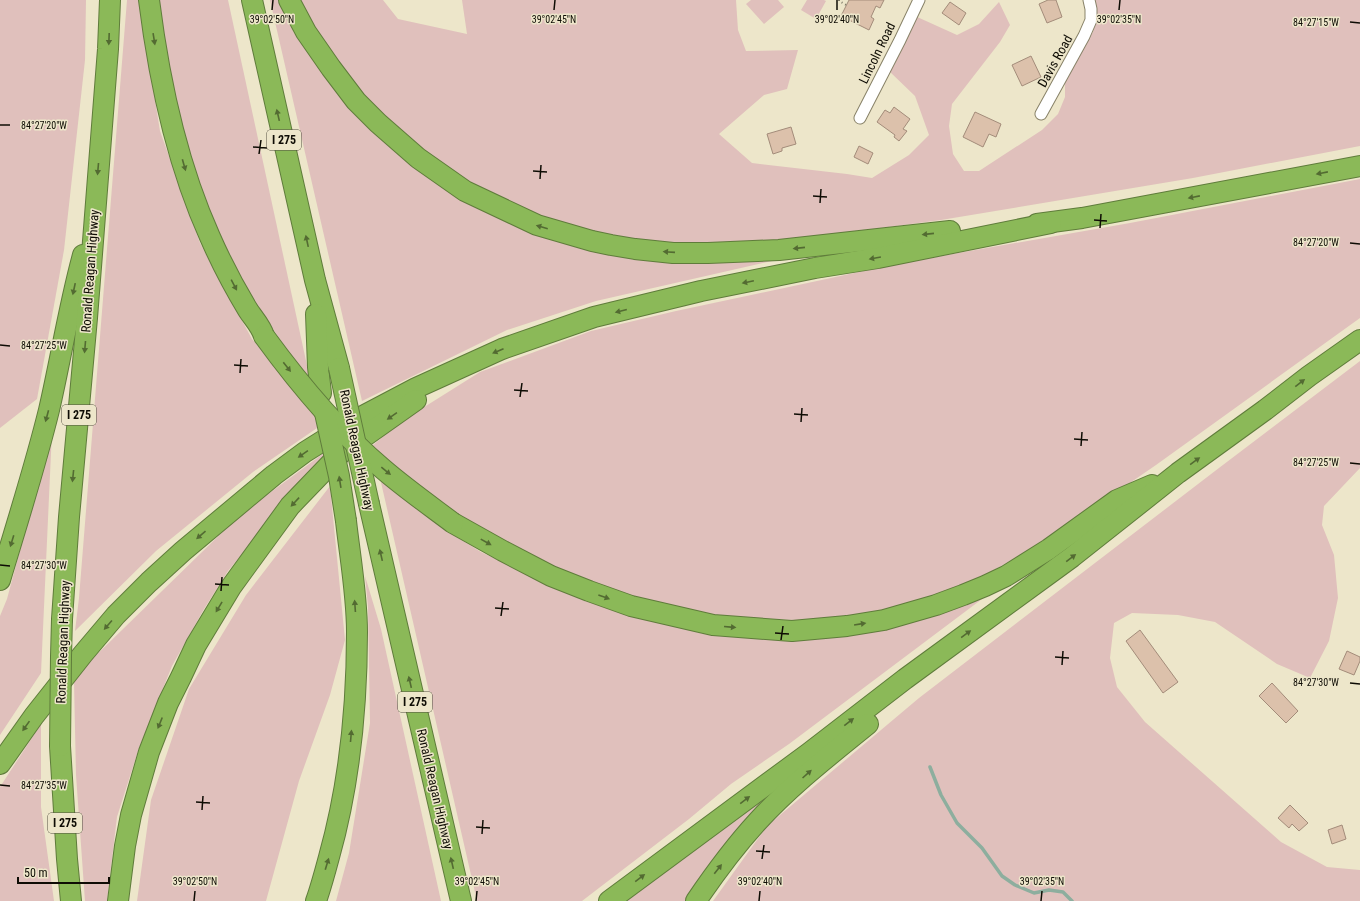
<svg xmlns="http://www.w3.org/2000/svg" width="1360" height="901" font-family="'Roboto Condensed',sans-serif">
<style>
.green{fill:#e0c0bc}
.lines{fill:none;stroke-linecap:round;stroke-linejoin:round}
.stream{stroke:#8dae9e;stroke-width:3.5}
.building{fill:#dcc1ab;stroke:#a38c7a}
.street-casing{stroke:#888268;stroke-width:13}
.highway-casing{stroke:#5f7c3b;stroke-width:22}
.path{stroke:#7d7967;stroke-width:2;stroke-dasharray:1 3;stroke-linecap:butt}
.street{stroke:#fff;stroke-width:11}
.highway{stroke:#8bb958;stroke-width:20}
.highway-bridge-casing{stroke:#5f7c3b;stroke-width:22;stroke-linecap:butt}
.highway-bridge{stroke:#8bb958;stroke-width:20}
.oneway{fill:#536b32}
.ticks{fill:none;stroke:#0e0c04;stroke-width:1.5}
.labels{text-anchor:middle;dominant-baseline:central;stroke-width:3;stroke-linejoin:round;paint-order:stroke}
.shield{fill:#ede6ca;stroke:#514d3f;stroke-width:1}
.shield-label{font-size:12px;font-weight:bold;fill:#0e0c04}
.street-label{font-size:13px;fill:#0e0c04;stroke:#ede6ca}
.ticks-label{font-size:10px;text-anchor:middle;fill:#0e0c04;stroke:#ede6ca;stroke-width:3;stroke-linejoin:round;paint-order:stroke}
</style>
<rect width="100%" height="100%" fill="#ede6ca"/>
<g class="green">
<polygon points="0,0 86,0 85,60 64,250 37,399 0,428"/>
<polygon points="127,0 139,0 160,131 200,243 252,339 318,416 320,426 253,472 156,551 75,631 79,598"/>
<polygon points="156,0 228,0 311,384 234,273 184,146"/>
<polygon points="270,0 279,0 294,33 330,84 389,145 533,232 781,259 596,301 507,330 362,401"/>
<polygon points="297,0 383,0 398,19 467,34 462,0 736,0 738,30 746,51 798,50 787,89 764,95 719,134 752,163 847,174 872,178 909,155 929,135 915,96 889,71 915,16 957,35 979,24 999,2 1010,25 1000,42 952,104 949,126 953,154 964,171 979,171 1042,130 1058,114 1065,97 1065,80 1093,32 1096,11 1093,0 1360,0 1360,146 1193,178 941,220 851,232 785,240 708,245 636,240 563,224 505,202 464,180 422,151 383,117 341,70"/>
<polygon points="751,0 778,0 784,7 764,24 746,4"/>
<polygon points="807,0 824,0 826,1 816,19 801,10"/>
<polygon points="1360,179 1360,318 1156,465 1054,535 972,583 868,615 822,621 717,617 606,591 534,561 460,520 373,451 373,445 402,421 480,372 591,331 676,311 901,263 1130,223"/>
<polygon points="1360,361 1360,468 1324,506 1322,525 1334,555 1338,598 1329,641 1310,678 1277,664 1215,622 1178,615 1132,613 1114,623 1110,658 1117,687 1145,722 1281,842 1327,867 1360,870 1360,901 713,901 767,826 919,698 1215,471"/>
<polygon points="52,431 41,673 0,735 0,616 7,599"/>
<polygon points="324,453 325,461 297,487 228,571 204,609 172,666 139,748 117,817 107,901 85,901 76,775 74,682 83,668 241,514"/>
<polygon points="380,478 447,531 481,552 567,593 622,612 704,634 783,638 853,635 917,621 998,587 789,744 731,784 689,819 582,901 477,901"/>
<polygon points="330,486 345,640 330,695 299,781 266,901 137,901 151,800 189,689 246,595"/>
<polygon points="365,576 381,629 441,901 336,901 349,853 370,723 368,607"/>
<polygon points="41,724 41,807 54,901 0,901 0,787"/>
<polygon points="775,792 688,901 627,901"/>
</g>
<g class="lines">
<polyline class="stream" points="930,767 941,795 957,823 982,848 1002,876 1015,885 1034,893 1049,890 1063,892 1072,901"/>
</g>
<g class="building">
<polygon points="849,0 884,0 880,8 876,6 871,17 874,19 869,30 841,16"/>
<polygon points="1048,0 1056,0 1062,17 1047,23 1039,4"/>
<polygon points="950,2 966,13 959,25 942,13"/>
<polygon points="1031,56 1041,77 1022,86 1012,65"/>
<polygon points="894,107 910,119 903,129 907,131 899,141 894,137 895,135 877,122 885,110 890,113"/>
<polygon points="975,112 1001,124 996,137 989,134 983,147 963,137"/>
<polygon points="791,127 796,144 782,148 782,151 773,154 767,134"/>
<polygon points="859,146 873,153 868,164 854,157"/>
<polygon points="1140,630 1178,682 1163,693 1126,641"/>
<polygon points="1347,651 1360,657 1360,661 1354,675 1339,669"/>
<polygon points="1272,683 1298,711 1286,723 1259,696"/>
<polygon points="1290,805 1308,823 1299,831 1292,824 1289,828 1278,818"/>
<polygon points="1342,825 1346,839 1332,844 1328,830"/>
</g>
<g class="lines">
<defs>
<g id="street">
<polyline points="1041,114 1084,36 1091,20 1091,9 1089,0"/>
<polyline points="860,118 900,40 919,0"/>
</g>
<g id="highway">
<path d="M149 0C159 80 177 164 210 237 221 262 234 287 248 310 253 318 261 326 264 336"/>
<polyline points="252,0 315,280 339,368"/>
<polyline points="289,0 306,32 331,68 356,101 378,123 418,158 465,191 537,225 592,241 611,245 635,249 673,253 708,253 779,250 950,231"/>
<polyline points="1037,224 1082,218 1360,166"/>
<polyline points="316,314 318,367 321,393"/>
<polyline points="369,504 461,901"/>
<polyline points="453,523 503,551 551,576 589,591 631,606 713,625 792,631 847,626 884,620 936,605 963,595 985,586 1006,576 1049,549 1117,500 1152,485"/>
<path d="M0 580C17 523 35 467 49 410 61 358 69 306 83 255"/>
<polyline points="62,619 69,517 87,318 108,49 110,0"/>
<polyline points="60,746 67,859 71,901"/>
<polyline points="0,764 34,716 83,654 116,615 149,582 183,551 274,475 305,452 359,418 416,388 502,349 594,317 701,291 815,268 878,258 1051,223"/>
<polyline points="118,901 125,846 131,815 149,752 168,703 181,677 196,645 231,587 290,506 341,453 416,400"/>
<path d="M316 901C321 887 325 872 329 857 349 786 357 707 357 632 357 595 350 557 346 521"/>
<polyline points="609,901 809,753 905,679 1072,557 1178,473 1265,410 1309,376 1360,340"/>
<path d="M696 901C715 873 735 846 758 821 791 785 830 755 868 724"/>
</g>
</defs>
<use href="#street" class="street-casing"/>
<use href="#highway" class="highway-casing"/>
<polyline class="path" points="839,0 839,1 846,5"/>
<use href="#street" class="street"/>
<use href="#highway" class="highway"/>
<defs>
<g id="highway-bridge">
<path d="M264 336C299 384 337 430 383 469 405 488 429 505 453 523"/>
<polyline points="339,368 369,504"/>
<polyline points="325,413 339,476 346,521"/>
<polyline points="60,746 61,656 62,619"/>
</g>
</defs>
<use href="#highway-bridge" class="highway-bridge-casing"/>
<use href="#highway-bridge" class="highway-bridge"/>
</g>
<defs><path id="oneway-solid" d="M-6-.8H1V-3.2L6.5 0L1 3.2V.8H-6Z"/></defs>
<g class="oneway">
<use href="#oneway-solid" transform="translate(109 39) rotate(92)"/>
<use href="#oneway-solid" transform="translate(154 39) rotate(81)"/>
<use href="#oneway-solid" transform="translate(278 115) rotate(-103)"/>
<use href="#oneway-solid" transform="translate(184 165) rotate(74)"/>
<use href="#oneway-solid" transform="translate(98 169) rotate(95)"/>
<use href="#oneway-solid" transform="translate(1322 173) rotate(169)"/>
<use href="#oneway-solid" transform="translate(1194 197) rotate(169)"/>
<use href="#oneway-solid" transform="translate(542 227) rotate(-164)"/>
<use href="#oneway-solid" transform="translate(928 234) rotate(174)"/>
<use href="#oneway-solid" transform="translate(307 241) rotate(-102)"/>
<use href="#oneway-solid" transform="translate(799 248) rotate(174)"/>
<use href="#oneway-solid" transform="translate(669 252) rotate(-176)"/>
<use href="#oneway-solid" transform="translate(875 258) rotate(170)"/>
<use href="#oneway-solid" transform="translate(748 282) rotate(168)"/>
<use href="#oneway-solid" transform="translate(234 285) rotate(62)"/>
<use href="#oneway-solid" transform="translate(74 289) rotate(102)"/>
<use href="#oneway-solid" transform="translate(621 311) rotate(166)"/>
<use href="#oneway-solid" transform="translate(85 347) rotate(95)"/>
<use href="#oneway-solid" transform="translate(498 351) rotate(157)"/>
<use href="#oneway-solid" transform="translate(287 367) rotate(52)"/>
<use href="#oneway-solid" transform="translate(1300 383) rotate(-38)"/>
<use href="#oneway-solid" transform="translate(47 416) rotate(105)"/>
<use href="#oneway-solid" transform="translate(392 416) rotate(145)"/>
<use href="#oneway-solid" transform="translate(303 454) rotate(145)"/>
<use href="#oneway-solid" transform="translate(1195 461) rotate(-36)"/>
<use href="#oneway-solid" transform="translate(386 471) rotate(39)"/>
<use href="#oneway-solid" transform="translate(73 476) rotate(96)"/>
<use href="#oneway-solid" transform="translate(340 482) rotate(-99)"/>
<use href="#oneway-solid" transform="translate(295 502) rotate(133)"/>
<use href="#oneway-solid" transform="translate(201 535) rotate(139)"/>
<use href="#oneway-solid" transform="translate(12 541) rotate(107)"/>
<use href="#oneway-solid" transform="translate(486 542) rotate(29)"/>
<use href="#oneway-solid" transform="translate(381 555) rotate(-103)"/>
<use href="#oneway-solid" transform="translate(1071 558) rotate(-37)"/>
<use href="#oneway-solid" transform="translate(604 597) rotate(20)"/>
<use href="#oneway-solid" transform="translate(355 606) rotate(-94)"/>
<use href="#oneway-solid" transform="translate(219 607) rotate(121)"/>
<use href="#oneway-solid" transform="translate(860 624) rotate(-9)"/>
<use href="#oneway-solid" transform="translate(108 625) rotate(131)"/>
<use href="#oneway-solid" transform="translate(730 627) rotate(5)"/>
<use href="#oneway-solid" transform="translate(966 634) rotate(-36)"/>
<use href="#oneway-solid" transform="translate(410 682) rotate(-103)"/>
<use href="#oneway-solid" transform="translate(849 722) rotate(-38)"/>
<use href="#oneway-solid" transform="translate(160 723) rotate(112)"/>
<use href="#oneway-solid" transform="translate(26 726) rotate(125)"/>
<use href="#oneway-solid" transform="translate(351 736) rotate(-85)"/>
<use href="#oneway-solid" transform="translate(807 774) rotate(-42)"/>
<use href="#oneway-solid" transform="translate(745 800) rotate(-37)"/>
<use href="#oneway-solid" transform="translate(452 863) rotate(-103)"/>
<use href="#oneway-solid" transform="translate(327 864) rotate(-73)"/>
<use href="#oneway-solid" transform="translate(718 869) rotate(-52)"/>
<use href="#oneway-solid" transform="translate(640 878) rotate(-37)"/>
</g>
<path class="ticks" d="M272 10 273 0M554 10 555 0M837 10V0M1119 10 1120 0M1350 22 1360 23M0 125H10M253 147 267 148M259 154 261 140M533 171 547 172M540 179 541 165M813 196 827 197M820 203 821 189M1094 220 1107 221M1100 228 1101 214M1350 243 1360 244M0 345 10 346M234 365 248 366M240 373 241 359M514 390 528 391M520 397 522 383M794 414 808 415M801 422 802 408M1074 439 1088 440M1081 446 1082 432M1350 463 1360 464M0 565 10 566M215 584 229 585M221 591 222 577M495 608 509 609M501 616 503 602M775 633 789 634M781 640 783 626M1055 657 1069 658M1062 665 1063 651M1350 683 1360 684M0 785 10 786M196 802 210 803M202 810 203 796M476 827 490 828M482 834 483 820M756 851 770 852M762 859 764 845M194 901 195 891M476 901 477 891M759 901 760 891M1041 901 1042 891"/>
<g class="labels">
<g class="shield">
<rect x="267" y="130" width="34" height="20" rx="3"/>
<rect x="62" y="405" width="34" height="20" rx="3"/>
<rect x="398" y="692" width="34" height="20" rx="3"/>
<rect x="48" y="813" width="34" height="20" rx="3"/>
</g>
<g class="shield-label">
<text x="284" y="140">I 275</text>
<text x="79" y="415">I 275</text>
<text x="415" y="702">I 275</text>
<text x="65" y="823">I 275</text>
</g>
<g class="street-label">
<text transform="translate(877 53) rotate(-64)">Lincoln Road</text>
<text transform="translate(1055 61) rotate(-61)">Davis Road</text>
<text transform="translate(90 271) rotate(-86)">Ronald Reagan Highway</text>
<text transform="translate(357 450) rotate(78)">Ronald Reagan Highway</text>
<text transform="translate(63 642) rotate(-88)">Ronald Reagan Highway</text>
<text transform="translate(435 789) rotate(77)">Ronald Reagan Highway</text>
</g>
</g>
<g class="ticks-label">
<text x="272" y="23">39°02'50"N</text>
<text x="554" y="23">39°02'45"N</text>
<text x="837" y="23">39°02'40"N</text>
<text x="1119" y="23">39°02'35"N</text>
<text x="1316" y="26">84°27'15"W</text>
<text x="44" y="129">84°27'20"W</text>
<text x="1316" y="246">84°27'20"W</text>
<text x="44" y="349">84°27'25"W</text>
<text x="1316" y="466">84°27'25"W</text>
<text x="44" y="569">84°27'30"W</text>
<text x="1316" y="686">84°27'30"W</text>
<text x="44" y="789">84°27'35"W</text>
<text x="195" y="885">39°02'50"N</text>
<text x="477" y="885">39°02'45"N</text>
<text x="760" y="885">39°02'40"N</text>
<text x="1042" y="885">39°02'35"N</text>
</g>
<path d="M18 877v6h91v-6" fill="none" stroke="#0e0c04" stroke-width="2"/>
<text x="24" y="877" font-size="12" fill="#0e0c04" stroke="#ede6ca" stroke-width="3" paint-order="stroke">50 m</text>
</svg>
